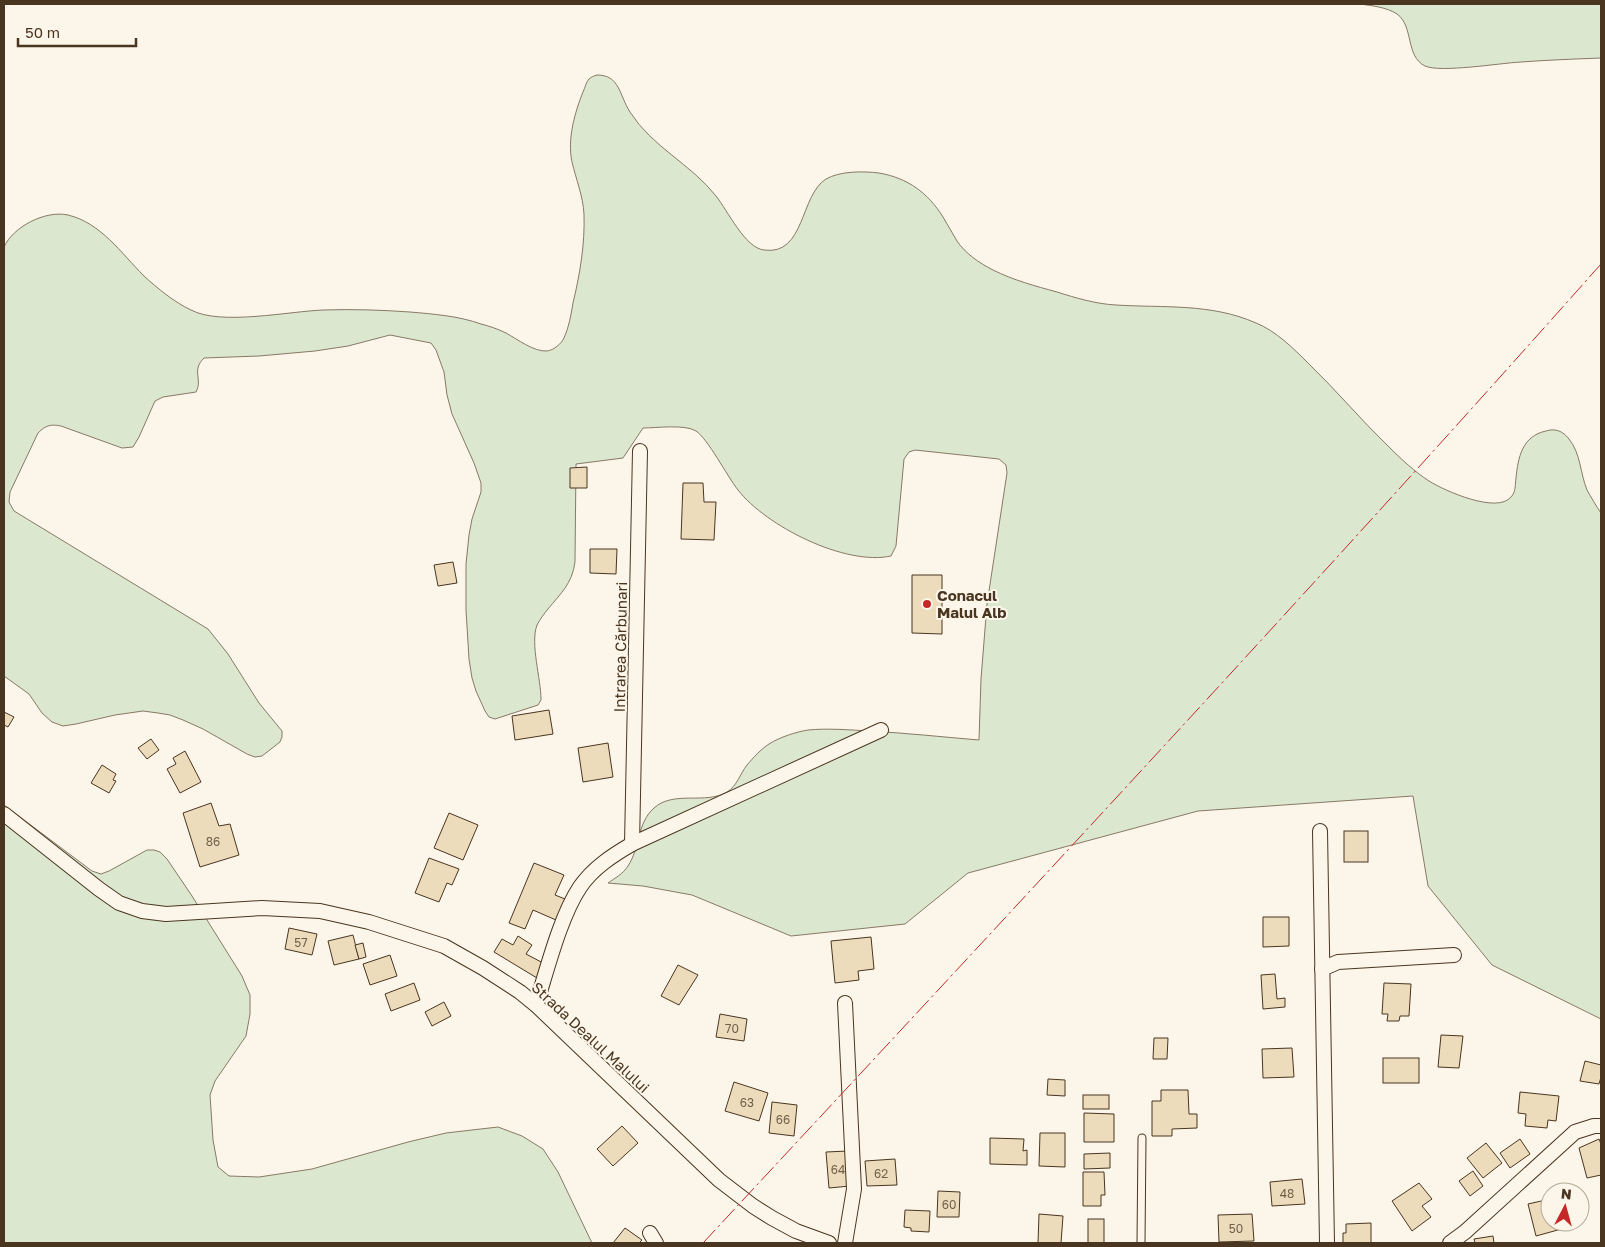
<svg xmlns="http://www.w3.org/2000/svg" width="1605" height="1247" font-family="'Golos Text',sans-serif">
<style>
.green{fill:#dce7d0;stroke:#887966}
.building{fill:#ecdcbc;stroke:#4a3520}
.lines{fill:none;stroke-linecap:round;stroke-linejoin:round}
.service-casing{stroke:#4a3520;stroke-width:9}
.minor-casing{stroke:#4a3520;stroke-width:16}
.service{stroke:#fbf6e9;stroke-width:7}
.minor{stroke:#fbf6e9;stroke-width:14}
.power{stroke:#c62828;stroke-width:1;stroke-dasharray:18 4 2.5 4;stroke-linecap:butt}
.poi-dot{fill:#c62828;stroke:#fbf6e9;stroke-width:2}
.labels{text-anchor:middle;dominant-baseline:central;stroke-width:4;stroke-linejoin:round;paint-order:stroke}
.number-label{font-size:12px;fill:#725f47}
.poi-label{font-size:15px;font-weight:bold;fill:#4a3520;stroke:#fbf6e9;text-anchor:start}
.street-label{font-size:15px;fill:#4a3520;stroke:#fbf6e9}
</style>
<rect width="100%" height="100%" fill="#fbf6e9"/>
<g class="green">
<path d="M1360 4H1601V58C1574 59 1548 60 1521 62 1501 63 1440 73 1425 66 1405 56 1414 26 1397 14 1386 7 1373 6 1360 4Z"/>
<path d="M597 75C620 75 619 95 630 112 652 147 691 164 716 196 728 211 745 248 764 250 805 256 800 195 826 179 840 171 863 171 879 173 908 178 928 193 943 217 948 225 952 233 957 241 965 253 979 263 993 270 1013 280 1035 286 1057 292 1076 298 1096 304 1116 305 1163 308 1211 303 1256 323 1276 331 1293 348 1309 364 1336 390 1361 420 1388 446 1401 459 1415 472 1429 481 1445 491 1497 514 1511 497 1516 492 1515 485 1516 478 1518 458 1522 436 1546 431 1555 428 1563 431 1569 439 1581 454 1580 473 1587 490 1591 497 1596 506 1601 513V1019L1492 965 1428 886 1413 796 1198 811 968 873 905 924 791 936 692 895 643 886 608 883C615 878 623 874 628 866 640 848 637 823 654 808 674 790 705 805 727 792 737 786 740 774 747 765 753 758 761 749 769 744 780 737 796 732 808 730 828 728 850 730 869 731 906 733 943 737 979 740L981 679 987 604 1007 473 1006 465 999 459 915 450 909 452 904 459 896 546 891 556C845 566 766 526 738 490 727 476 708 439 696 431 685 424 656 428 643 428L623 458 576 464 575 562C572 584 561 593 548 609 544 614 540 619 537 625 530 644 541 678 541 700L538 705 495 719 489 717 485 711 476 691 472 678 469 659 466 610V564L469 535 472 519 481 492V483L474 463 452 414 447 395 444 372 436 350 431 343 390 335 348 346 315 351 259 356 204 358C191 371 203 379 196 392L163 397 155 401 139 437 133 447 122 448 61 426C51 424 46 425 38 433L10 492 9 502 14 511 208 629 228 654 259 703 282 731V737L280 742 262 756 255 757 247 754 203 729 183 720 170 715 158 713 143 711 115 715 76 724 63 726 52 722 42 713 29 694 4 676V247C13 227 45 210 68 215 101 223 121 253 144 276 157 288 174 302 191 310 221 326 290 311 324 310 352 309 382 310 410 312 433 314 459 316 481 324 489 326 498 329 506 333 517 339 534 352 547 351 554 350 561 344 564 338 569 327 571 315 573 303 580 274 585 244 584 214 583 196 576 179 572 162 567 139 575 112 583 92 585 88 586 82 589 79 591 77 594 76 597 75Z"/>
<polygon points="4,805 92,871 101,874 109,871 147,850 154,850 160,852 167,859 192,896 242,976 250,995 250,1014 246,1036 215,1081 210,1095 213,1140 218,1167 229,1176 259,1177 312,1169 408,1142 446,1133 498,1127 522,1136 543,1149 558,1172 592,1243 4,1243"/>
</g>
<g class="building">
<polygon points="587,467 587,488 570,488 570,468"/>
<polygon points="683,483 703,483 704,502 716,502 714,540 681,539"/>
<polygon points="590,549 617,549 616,574 590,573"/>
<polygon points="453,562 457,583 438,586 434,565"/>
<polygon points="912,575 942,575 942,634 912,633"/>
<polygon points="549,710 553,734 515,740 512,716"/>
<polygon points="4,712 14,717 8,727 4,725"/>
<polygon points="151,739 159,750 147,759 138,748"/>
<polygon points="608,743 613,777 583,782 578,748"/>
<polygon points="185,751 201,782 180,793 167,769 176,764 173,758"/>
<polygon points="102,765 116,774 113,780 116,781 109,793 91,783"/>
<polygon points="211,803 219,826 230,824 239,855 200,867 183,813"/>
<polygon points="449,813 478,825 463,860 434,848"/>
<rect x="1344" y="831" width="24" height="31"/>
<polygon points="429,858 459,869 452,885 447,883 439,902 415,893"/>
<polygon points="534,863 564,875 555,895 565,899 556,920 533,910 525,929 509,923"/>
<polygon points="1263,917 1289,917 1289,946 1263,947"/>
<polygon points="289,928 317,934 312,955 285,949"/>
<polygon points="353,935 359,959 334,965 328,941"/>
<polygon points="518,936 532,945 526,954 545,964 537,978 494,952 502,939 513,945"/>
<polygon points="871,937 874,969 858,971 859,980 835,983 831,941"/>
<polygon points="363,943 366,957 359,959 355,945"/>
<polygon points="390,955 397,976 370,985 363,964"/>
<polygon points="678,965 698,975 679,1005 661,996"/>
<polygon points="1275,974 1277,999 1285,998 1285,1007 1263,1009 1261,975"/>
<polygon points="414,983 420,1000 391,1011 385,994"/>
<polygon points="1384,983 1411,984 1409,1016 1400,1016 1399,1021 1387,1021 1388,1014 1382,1014"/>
<polygon points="444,1002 451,1016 432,1026 425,1012"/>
<polygon points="720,1014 747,1019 744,1041 716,1037"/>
<polygon points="1441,1035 1463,1036 1459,1068 1438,1067"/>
<polygon points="1154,1038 1168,1038 1167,1059 1153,1059"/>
<polygon points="1292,1048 1294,1077 1263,1078 1262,1049"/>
<rect x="1383" y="1058" width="36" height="25"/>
<polygon points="1585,1061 1601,1065 1601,1077 1599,1084 1580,1081"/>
<polygon points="1048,1079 1065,1080 1065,1096 1047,1095"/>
<polygon points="734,1082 768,1093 759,1121 725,1111"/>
<polygon points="1161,1090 1188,1090 1189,1114 1197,1114 1197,1128 1172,1129 1172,1136 1152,1136 1152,1101 1161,1101"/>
<polygon points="1520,1092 1559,1096 1556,1121 1548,1120 1547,1128 1525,1126 1526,1114 1518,1113"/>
<rect x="1083" y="1095" width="26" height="14"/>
<polygon points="772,1102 797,1105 794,1136 769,1133"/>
<polygon points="1084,1113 1114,1114 1114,1142 1084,1142"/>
<polygon points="622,1126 638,1143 613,1166 597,1149"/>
<polygon points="1040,1133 1065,1133 1065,1167 1039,1166"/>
<polygon points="990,1138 1024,1139 1023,1151 1027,1150 1027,1165 990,1164"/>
<polygon points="1520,1139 1530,1154 1510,1168 1500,1153"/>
<polygon points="1599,1139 1601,1144 1601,1175 1587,1178 1579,1148"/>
<polygon points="1486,1143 1502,1163 1483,1178 1467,1158"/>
<polygon points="848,1151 850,1186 829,1188 826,1152"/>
<polygon points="1110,1153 1110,1168 1084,1169 1084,1154"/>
<polygon points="895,1159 897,1185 867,1186 865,1161"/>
<polygon points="1473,1171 1483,1186 1470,1196 1459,1181"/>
<polygon points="1083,1172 1104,1172 1105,1195 1101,1195 1101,1206 1083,1206"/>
<polygon points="1302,1179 1305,1204 1272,1206 1270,1182"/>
<polygon points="1419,1183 1432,1199 1422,1206 1431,1217 1412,1231 1392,1201"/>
<polygon points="938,1191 960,1192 959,1217 937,1217"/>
<polygon points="1550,1199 1550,1222 1575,1222 1576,1225 1536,1236 1528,1204"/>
<polygon points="905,1210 930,1211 929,1232 911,1231 911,1228 904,1227"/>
<polygon points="1039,1214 1063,1216 1061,1243 1038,1243"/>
<polygon points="1252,1214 1254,1241 1219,1242 1218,1215"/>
<rect x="1088" y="1219" width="16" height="24"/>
<polygon points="1371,1223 1371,1243 1343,1243 1343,1233 1346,1233 1346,1224"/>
<polygon points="625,1228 642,1240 639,1243 613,1243"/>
<polygon points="1493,1236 1494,1243 1475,1243 1474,1239"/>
</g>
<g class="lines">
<defs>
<polyline id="service" points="1141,1243 1142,1138"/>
<g id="minor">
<polyline points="4,814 99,889 119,903 142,911 166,914 262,908 320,911 369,922 444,946 483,968 520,992 536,1005 719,1180 753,1206 772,1218 796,1231 829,1243"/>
<polyline points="1320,831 1327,1243"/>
<polyline points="632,844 640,451"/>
<polyline points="1322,969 1338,962 1454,955"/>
<path d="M536 1005C547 970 560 917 580 887 593 868 613 855 632 844L881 730"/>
<polyline points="650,1233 656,1243"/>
<polyline points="845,1243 854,1189 845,1003"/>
<polyline points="1450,1243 1465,1232 1575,1132 1594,1126 1601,1126"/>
</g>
</defs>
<use href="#service" class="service-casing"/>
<use href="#minor" class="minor-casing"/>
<use href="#service" class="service"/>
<use href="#minor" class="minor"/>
<path class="power" d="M703 1243C1004 919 1307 595 1601 264"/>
</g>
<circle class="poi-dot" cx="927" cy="604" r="5"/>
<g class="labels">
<g class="number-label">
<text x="213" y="841">86</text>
<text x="301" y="942">57</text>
<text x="732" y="1028">70</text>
<text x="747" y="1102">63</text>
<text x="783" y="1119">66</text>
<text x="838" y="1169">64</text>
<text x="881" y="1173">62</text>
<text x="1287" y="1193">48</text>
<text x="949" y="1204">60</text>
<text x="1236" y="1228">50</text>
</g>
<g class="poi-label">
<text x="937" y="595">Conacul<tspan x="937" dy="17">Malul Alb</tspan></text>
</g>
<g class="street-label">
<text transform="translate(620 647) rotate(-89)">Intrarea Cărbunari</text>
<text transform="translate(591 1037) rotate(43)">Strada Dealul Malului</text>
</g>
</g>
<rect width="1605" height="1247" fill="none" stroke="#4a3520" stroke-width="10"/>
<g transform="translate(1565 1207) rotate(6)"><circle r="24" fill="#fbf6e9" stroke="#b4a999"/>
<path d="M0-4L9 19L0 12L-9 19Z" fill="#c62828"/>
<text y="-8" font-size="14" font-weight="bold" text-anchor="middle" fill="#4a3520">N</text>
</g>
<path d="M18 38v8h118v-8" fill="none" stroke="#4a3520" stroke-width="2.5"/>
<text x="25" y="38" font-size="15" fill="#4a3520" stroke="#fbf6e9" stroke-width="4" paint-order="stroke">50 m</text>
</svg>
